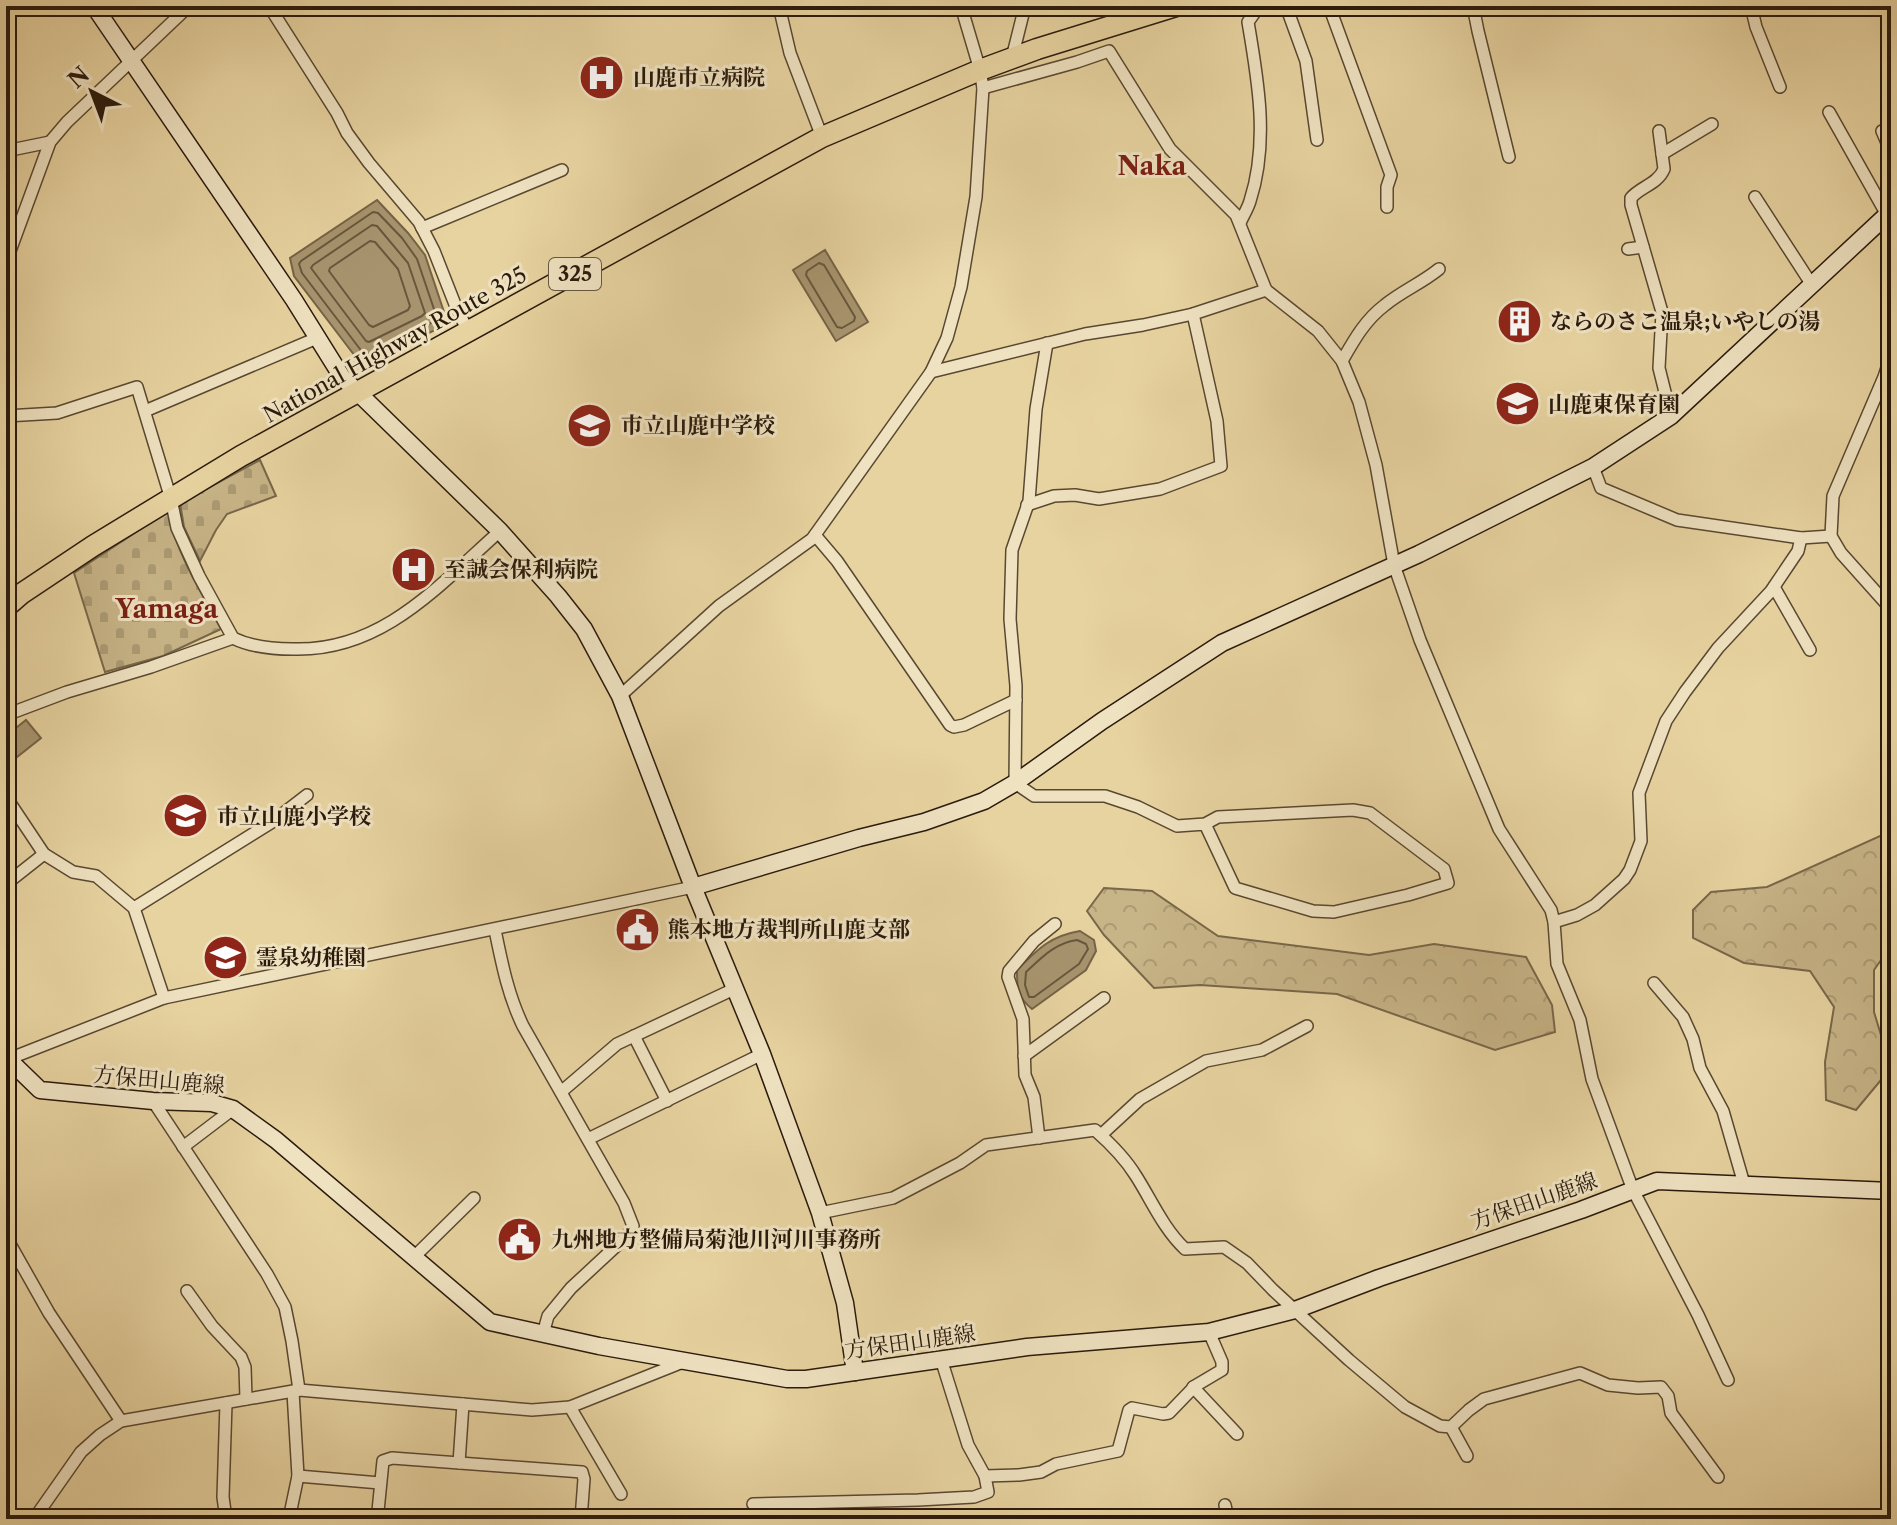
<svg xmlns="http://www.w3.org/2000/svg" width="1897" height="1525" font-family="'Libre Caslon Text','Noto Serif JP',serif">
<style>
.forest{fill:url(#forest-crowns);stroke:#78674a;stroke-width:2}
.cemetery{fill:url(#cemetery-stones);stroke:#78674a;stroke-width:2}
.water{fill:#a7946e;stroke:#756347;stroke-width:2}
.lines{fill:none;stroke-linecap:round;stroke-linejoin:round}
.shore{stroke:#68573d;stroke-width:2}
.street-casing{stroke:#594831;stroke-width:14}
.secondary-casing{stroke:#2a1a0c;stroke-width:19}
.highway-casing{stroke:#2a1a0c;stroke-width:23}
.street{stroke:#efe2c1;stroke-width:11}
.secondary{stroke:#efe2c1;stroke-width:16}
.highway{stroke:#e7d3a0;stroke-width:20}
.labels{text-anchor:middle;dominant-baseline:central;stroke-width:6;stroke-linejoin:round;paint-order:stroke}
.shield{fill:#efe2c1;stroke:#655642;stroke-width:2}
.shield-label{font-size:20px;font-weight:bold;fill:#2a1a0c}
.poi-label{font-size:22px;font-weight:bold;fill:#2a1a0c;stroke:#efe2c1;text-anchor:start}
.street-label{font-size:22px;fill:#2a1a0c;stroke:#efe2c1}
.quarter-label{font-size:26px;font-weight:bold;fill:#7a1f14;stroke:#efe2c1}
</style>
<defs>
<pattern id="forest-crowns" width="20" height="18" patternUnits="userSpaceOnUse" patternTransform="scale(2)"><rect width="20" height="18" fill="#c7b487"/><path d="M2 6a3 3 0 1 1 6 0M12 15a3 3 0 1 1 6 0" fill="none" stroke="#ab9a73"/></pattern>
<pattern id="cemetery-stones" width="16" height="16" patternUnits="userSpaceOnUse" patternTransform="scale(2)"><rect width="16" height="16" fill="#c7b487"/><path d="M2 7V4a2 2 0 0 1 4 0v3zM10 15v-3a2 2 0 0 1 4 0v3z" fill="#ab9a73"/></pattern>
</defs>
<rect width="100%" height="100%" fill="#e7d3a0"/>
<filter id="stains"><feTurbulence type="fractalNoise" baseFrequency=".0025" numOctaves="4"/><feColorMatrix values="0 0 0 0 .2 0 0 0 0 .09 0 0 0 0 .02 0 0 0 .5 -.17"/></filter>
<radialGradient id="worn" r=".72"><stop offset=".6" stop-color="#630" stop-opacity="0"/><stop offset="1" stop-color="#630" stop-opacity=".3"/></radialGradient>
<g class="forest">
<polygon points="1891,831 1891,946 1874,970 1874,1012 1891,1068 1856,1110 1826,1100 1825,1062 1834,1007 1810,971 1744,963 1693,938 1693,910 1711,892 1767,887"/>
<polygon points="1104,888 1152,891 1218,936 1369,955 1434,944 1526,957 1552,1005 1555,1032 1495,1050 1337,994 1200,985 1154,988 1104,935 1087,911"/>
</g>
<g class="cemetery">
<polygon points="260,460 276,496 227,514 216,530 200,561 184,527 180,503"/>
<path d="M168 511C176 553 201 592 221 629L163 656 105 672 74 573Z"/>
</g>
<g class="water">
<polygon points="377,200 408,233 425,255 446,318 443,326 367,364 358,360 294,276 290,258"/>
<polygon points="825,250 868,322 836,341 793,270"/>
<polygon points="26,720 41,738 7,765 6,736"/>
<path d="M1080 931 1094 940 1096 951 1086 970 1032 1009C1017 997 1017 988 1017 970 1038 949 1050 936 1080 931Z"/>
</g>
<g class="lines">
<g class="shore">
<polygon points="373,212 378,213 402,238 417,259 437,318 435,321 366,355 363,353 302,273 299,264 301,261"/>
<polygon points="372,225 377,226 408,263 425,313 422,316 369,342 366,341 311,268 313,265"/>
<polygon points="370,241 375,242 398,269 410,306 408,310 373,327 369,325 329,271 330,268"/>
<polygon points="819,263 824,265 855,317 854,321 842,328 837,327 806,275 807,271"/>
<path d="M1077 940 1086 944 1088 949 1079 964 1034 997H1029L1025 985 1026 972C1042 957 1055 943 1077 940Z"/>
</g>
<defs>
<g id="street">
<polyline points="269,6 337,113 347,133 369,163 419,222 434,251 458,312 469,332"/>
<polyline points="779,6 790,53 822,137"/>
<polyline points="1286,6 1306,61 1317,140"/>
<polyline points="1329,6 1391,175 1387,187 1387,207"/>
<polyline points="1473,6 1478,31 1509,157"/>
<polyline points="1751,6 1756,27 1780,87"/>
<polyline points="1012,58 1025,6"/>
<polyline points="983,88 1077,62 1109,51 1170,149 1236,215 1266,290 1318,331 1342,361 1359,402 1376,465 1394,565 1420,640 1499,829 1551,910 1554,922 1557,964 1580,1020 1592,1079 1633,1190 1698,1315 1728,1380"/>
<polyline points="1829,112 1887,215"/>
<path d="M1659 131 1664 169C1658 184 1640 187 1631 198V205L1662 312 1659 368 1671 416"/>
<polyline points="1882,131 1891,152"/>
<polyline points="6,151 50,142"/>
<polyline points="1662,154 1712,124"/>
<polyline points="1755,197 1812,285"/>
<path d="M1240 223C1243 216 1248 208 1250 201 1269 143 1258 80 1248 22L1255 12 1265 6"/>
<polyline points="422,228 562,170"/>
<polyline points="1628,249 1643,247"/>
<polyline points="6,262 50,142 67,122 189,6"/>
<polyline points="1047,343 1036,409 1029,501 1012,550 1010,619 1016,686 1015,783 1034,796 1105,796 1138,807 1177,826 1205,824 1235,888 1313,911 1334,912 1408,895 1448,883 1444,869 1370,813 1353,810 1218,817 1205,824"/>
<polyline points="1891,355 1884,377 1833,496 1831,536 1841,553 1891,609"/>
<path d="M1342 361C1354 340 1365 320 1385 305 1402 291 1422 283 1439 269"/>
<polyline points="931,372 1085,334 1143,325 1193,314 1266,290"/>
<polyline points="145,411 317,338"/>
<path d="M6 416 57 413 137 387 171 499 177 528 199 576 233 638C251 647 273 649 293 649 382 652 439 585 500 531"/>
<polyline points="1593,467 1601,488 1677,520 1801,538 1831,536"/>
<polyline points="1027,505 1054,496 1075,495 1099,499 1160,489 1221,466 1217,421 1193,314"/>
<polyline points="815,535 837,561 950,725 954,727 964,725 1016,700"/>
<polyline points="1774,587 1810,650"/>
<polyline points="620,696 719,606 812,539 931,372 947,338 961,287 976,197 983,88 980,70 961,6"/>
<polyline points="6,715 67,692 151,667 233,638"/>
<polyline points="6,797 44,854 73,872 96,876 134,908 164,998"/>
<polyline points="6,884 44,854"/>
<polyline points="134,908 272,822 307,795"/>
<polyline points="1554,922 1577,915 1595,905 1624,879 1630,870 1641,841 1639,793 1666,721 1685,692 1718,648 1771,591 1798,551 1801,538"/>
<path d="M495 930C502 964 508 995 523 1026L624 1203 633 1226 627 1236 571 1288 548 1316 543 1334"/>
<polyline points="1654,983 1683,1017 1693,1039 1700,1068 1723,1111 1744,1184"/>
<polyline points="634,1036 667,1101"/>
<polyline points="1024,1056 1104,998"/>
<polyline points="6,1060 164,998 693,887"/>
<polyline points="561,1092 617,1044 734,989"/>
<polyline points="153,1101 267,1274 285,1307 292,1341 299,1390"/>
<polyline points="1101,1135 1140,1099 1206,1061 1262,1050 1307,1026"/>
<polyline points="1039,1138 1034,1097 1025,1075 1023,1019 1008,977 1009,971 1034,941 1055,924"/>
<polyline points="588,1139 762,1054"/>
<polyline points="183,1147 233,1109"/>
<polyline points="6,1166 10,1172 10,1178 6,1181"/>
<path d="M820 1213 893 1198 960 1163 986 1145 1095 1130C1111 1144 1125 1158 1136 1176 1152 1201 1163 1228 1185 1249L1224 1247 1247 1263 1273 1290 1349 1360 1405 1407 1440 1426 1451 1427 1469 1410 1484 1399 1580 1373 1608 1385 1638 1388 1661 1387 1668 1396 1671 1413 1718 1477"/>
<polyline points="6,1237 49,1313 121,1421"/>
<polyline points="415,1256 474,1198"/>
<polyline points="187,1291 212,1326 241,1357 245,1367 246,1399"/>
<polyline points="1193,1387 1237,1434"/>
<polyline points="570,1407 621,1494"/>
<polyline points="1451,1427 1467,1456"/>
<polyline points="459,1463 463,1404"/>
<polyline points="298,1476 380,1483"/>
<polyline points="985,1476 1019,1475 1041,1472 1056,1464 1118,1451 1129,1410 1132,1408 1163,1414 1169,1413 1195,1386 1222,1370 1222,1362 1209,1332"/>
<polyline points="753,1504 918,1500 974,1497 988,1492 985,1476 968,1445 941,1359"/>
<polyline points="1225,1505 1228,1519"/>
<polyline points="34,1519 81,1452 100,1435 121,1421 299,1390 532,1410 570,1407 683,1362"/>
<polyline points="226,1519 223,1497 226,1403"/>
<polyline points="289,1519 298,1476 293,1392"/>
<polyline points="419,1519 381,1515 378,1511 383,1461 392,1458 582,1472 584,1479 581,1519"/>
</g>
<g id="secondary">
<polyline points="94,6 294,300 342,377 500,531 558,596 584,629 620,696 693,887 762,1054 820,1213 845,1303 855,1372"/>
<polyline points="693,887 859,838 924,822 984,801 1015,783 1102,721 1222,643 1419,554 1593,467 1671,416 1891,211"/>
<polyline points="6,1057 40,1090 153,1101 212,1103 233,1109 276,1140 490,1322 599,1346 787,1379 806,1379 1027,1347 1209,1332 1295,1310 1379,1278 1581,1210 1657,1181 1891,1191"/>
</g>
<polyline id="highway" points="6,607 21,594 93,546 241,456 822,137 980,70 1037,49 1176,6"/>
</defs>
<use href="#street" class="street-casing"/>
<use href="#secondary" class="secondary-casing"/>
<use href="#highway" class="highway-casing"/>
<use href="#street" class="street"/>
<use href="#secondary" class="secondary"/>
<use href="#highway" class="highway"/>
</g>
<defs>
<symbol id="hospital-disc" viewBox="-11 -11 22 22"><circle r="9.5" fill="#8f2418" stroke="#efe2c1"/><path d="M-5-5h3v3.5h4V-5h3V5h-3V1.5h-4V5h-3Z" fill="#fff"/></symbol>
<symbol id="building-disc" viewBox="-11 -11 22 22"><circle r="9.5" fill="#8f2418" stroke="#efe2c1"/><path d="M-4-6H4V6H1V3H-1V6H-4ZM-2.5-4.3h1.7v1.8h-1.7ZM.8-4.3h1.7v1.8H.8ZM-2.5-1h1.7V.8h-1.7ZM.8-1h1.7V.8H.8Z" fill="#fff"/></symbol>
<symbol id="school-disc" viewBox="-11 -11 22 22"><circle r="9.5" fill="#8f2418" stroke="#efe2c1"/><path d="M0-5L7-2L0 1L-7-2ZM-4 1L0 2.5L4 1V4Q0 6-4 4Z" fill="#fff"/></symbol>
<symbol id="civic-disc" viewBox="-11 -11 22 22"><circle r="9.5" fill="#8f2418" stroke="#efe2c1"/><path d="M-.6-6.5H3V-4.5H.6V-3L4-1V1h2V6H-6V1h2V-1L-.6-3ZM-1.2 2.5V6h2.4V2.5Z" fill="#fff"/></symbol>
</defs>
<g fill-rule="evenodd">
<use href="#hospital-disc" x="576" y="52" width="51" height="51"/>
<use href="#building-disc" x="1494" y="296" width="51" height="51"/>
<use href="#school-disc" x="1492" y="378" width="51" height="51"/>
<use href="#school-disc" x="564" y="400" width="51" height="51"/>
<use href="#hospital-disc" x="388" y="544" width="51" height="51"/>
<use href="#school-disc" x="160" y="790" width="51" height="51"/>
<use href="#civic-disc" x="612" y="904" width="51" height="51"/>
<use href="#school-disc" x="200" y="932" width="51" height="51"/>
<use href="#civic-disc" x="494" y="1214" width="51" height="51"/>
</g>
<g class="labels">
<rect class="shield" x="549" y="258" width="52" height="32" rx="6"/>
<g class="shield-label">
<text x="575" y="274">325</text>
</g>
<g class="poi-label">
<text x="633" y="77">山鹿市立病院</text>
<text x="1550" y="321">ならのさこ温泉;いやしの湯</text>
<text x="1548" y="404">山鹿東保育園</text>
<text x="621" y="425">市立山鹿中学校</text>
<text x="444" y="569">至誠会保利病院</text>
<text x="217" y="816">市立山鹿小学校</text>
<text x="668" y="929">熊本地方裁判所山鹿支部</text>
<text x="256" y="957">霊泉幼稚園</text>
<text x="551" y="1239">九州地方整備局菊池川河川事務所</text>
</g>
<g class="street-label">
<text transform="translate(395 345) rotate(-29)">National Highway Route 325</text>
<text transform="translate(159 1080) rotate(5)">方保田山鹿線</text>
<text transform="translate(1534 1201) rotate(-19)">方保田山鹿線</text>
<text transform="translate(910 1342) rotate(-8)">方保田山鹿線</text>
</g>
<g class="quarter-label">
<text x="1152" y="166">Naka</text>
<text x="167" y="609">Yamaga</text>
</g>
</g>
<rect width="1897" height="1525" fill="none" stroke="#e7d3a0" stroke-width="32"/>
<rect x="8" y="8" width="1881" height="1509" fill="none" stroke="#2a1a0c" stroke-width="4"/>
<rect x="16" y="16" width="1865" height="1493" fill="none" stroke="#2a1a0c" stroke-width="2"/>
<g transform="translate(92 92) rotate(318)" stroke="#efe2c1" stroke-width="6" paint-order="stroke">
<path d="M0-6L14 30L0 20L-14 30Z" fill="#2a1a0c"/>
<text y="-12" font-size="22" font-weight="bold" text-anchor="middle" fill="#2a1a0c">N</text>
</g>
<rect width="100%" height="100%" filter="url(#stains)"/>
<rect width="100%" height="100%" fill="url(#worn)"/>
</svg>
